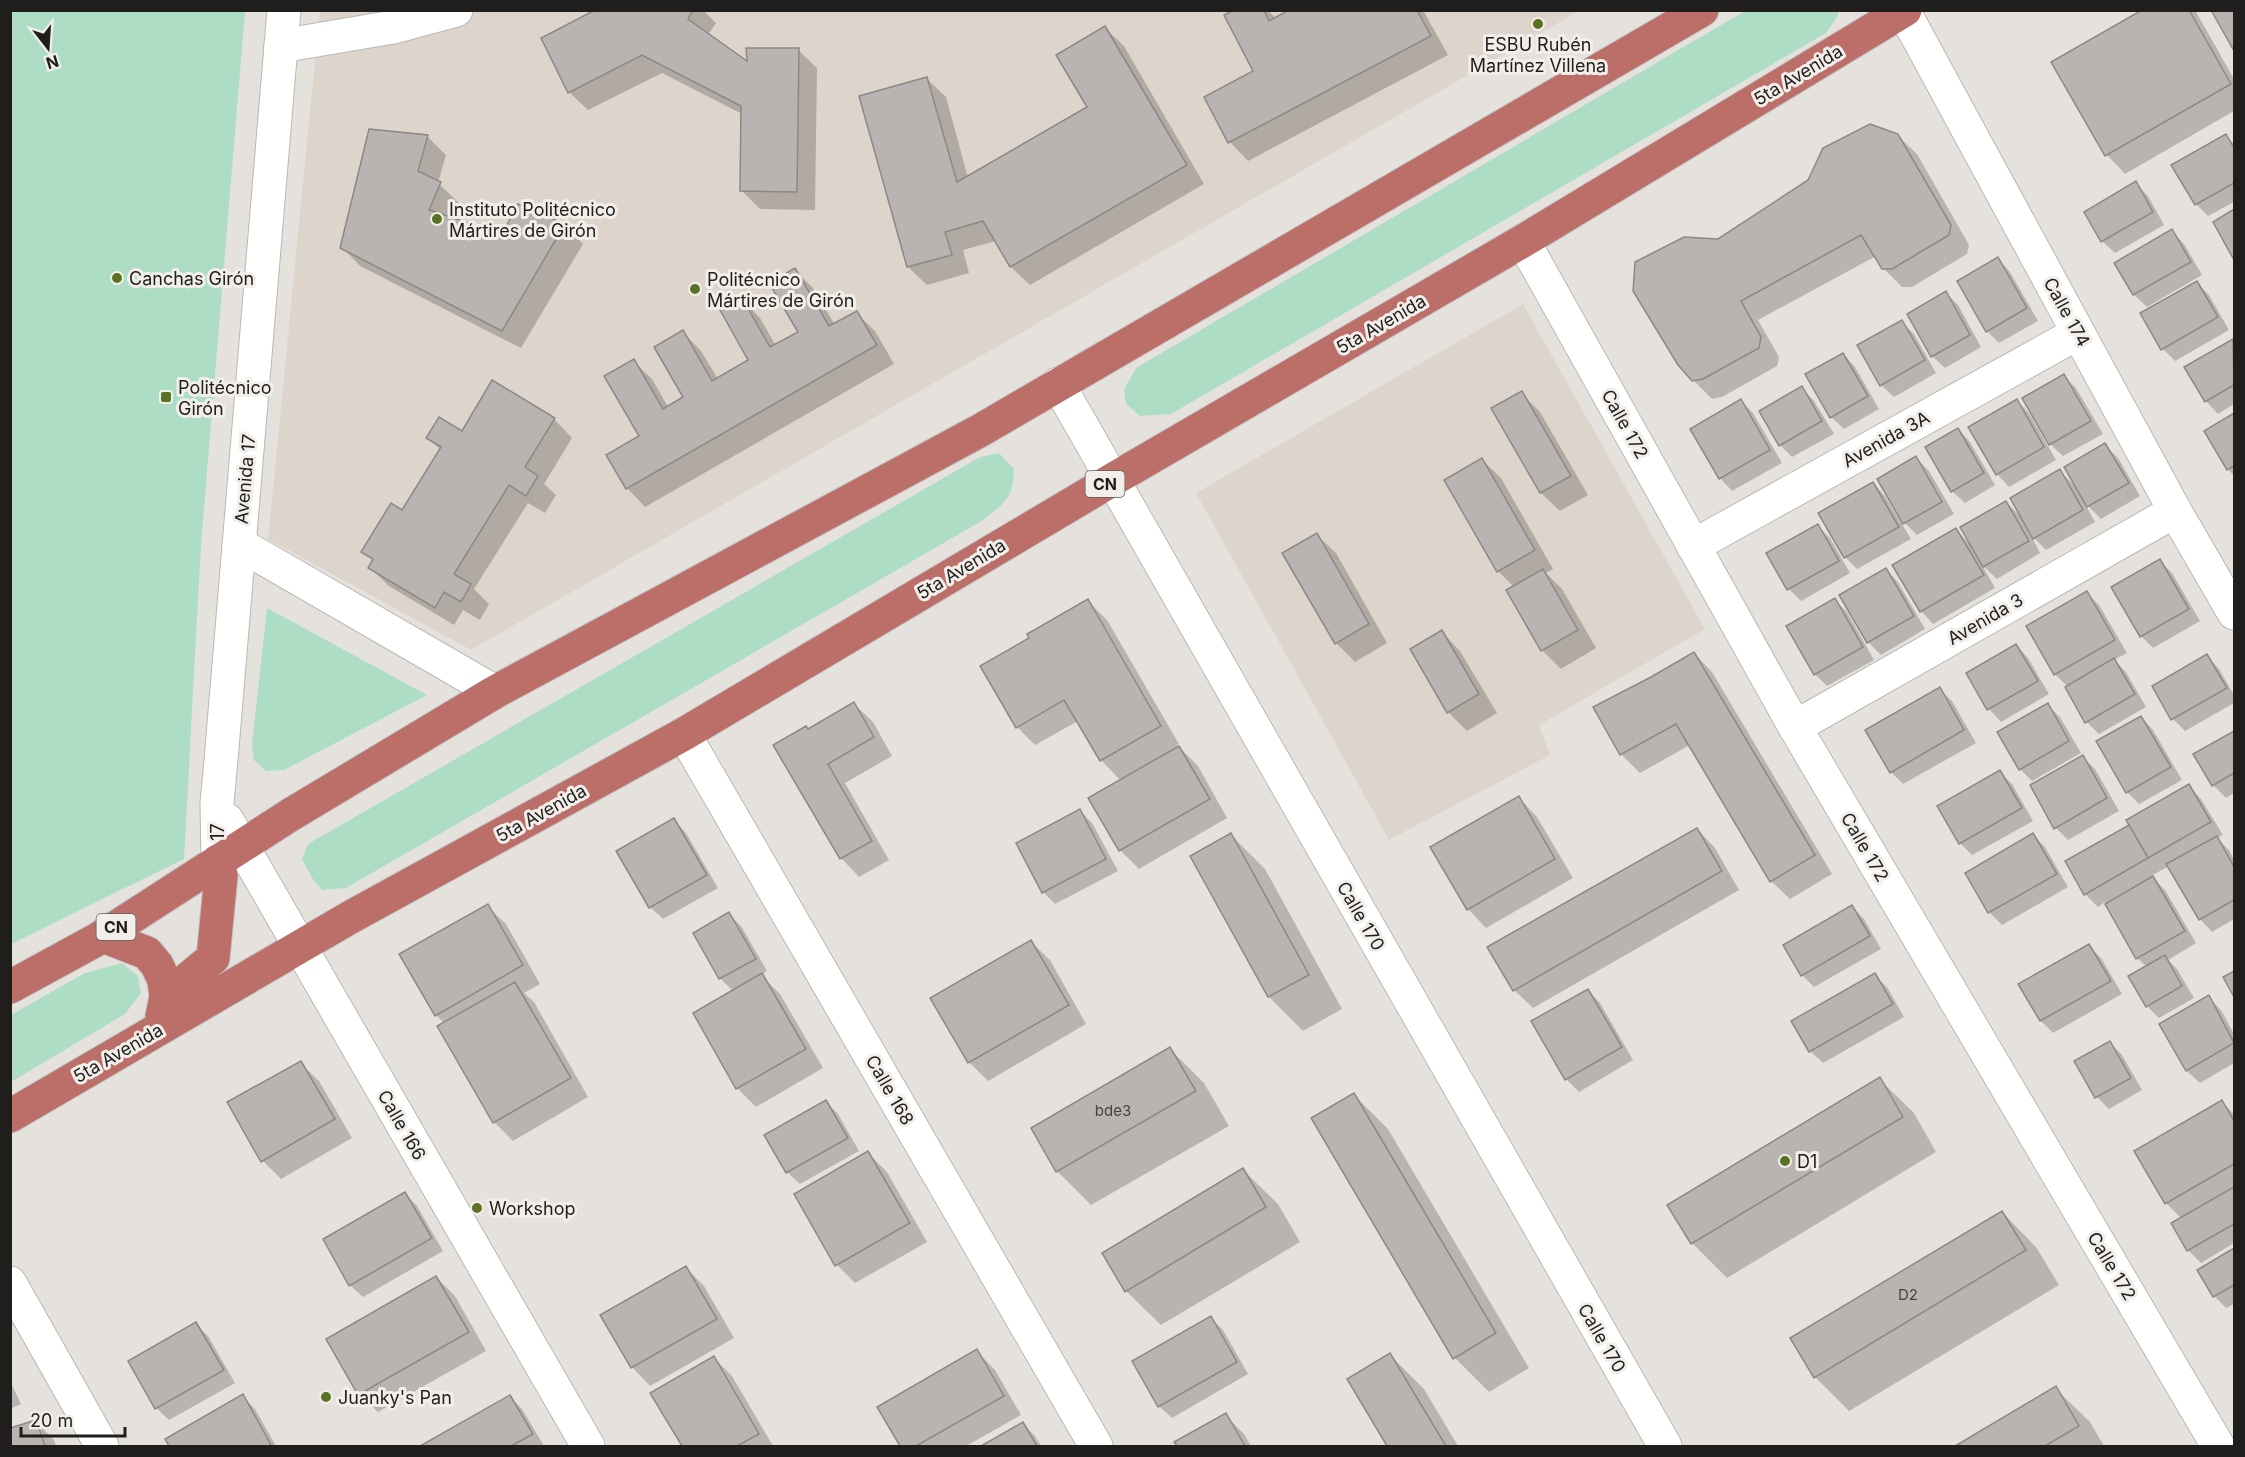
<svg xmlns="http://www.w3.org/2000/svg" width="2245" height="1457" font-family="Inter,sans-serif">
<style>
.built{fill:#ddd5cb}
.green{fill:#aeddc6}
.shadow{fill:#0003}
.building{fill:#b9b4b2;stroke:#8d8886;stroke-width:1.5}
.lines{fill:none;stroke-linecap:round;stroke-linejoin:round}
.minor-casing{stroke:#bbb8b4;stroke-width:35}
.highway-casing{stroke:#c1c0c0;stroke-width:35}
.minor{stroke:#fff;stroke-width:33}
.highway{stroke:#bc6f69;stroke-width:33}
.poi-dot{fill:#5a7223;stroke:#f2efeb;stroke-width:2}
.labels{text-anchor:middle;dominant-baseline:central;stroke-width:6;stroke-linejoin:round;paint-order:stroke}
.number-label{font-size:15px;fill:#464442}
.shield{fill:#f2efeb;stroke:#5f5d5b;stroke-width:1.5}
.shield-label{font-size:16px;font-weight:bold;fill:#201e1d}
.poi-label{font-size:18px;fill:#201e1d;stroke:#f2efeb;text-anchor:start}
.street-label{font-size:18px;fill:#201e1d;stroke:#f2efeb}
</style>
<rect width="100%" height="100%" fill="#e5e2de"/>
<g class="built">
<polygon points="320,11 1579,11 471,650 268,539"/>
<polygon points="1523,304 1705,629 1539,725 1550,755 1389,840 1196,493"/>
</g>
<g class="green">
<polygon points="11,10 245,11 201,545 184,859 11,944"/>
<polygon points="1745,11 1838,11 1838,16 1826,33 1171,414 1140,416 1126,404 1124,389 1136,368"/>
<path d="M999 453 1014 469C1013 501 1003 504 980 522L346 888 322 890 312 878 302 859 308 844 980 457Z"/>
<polygon points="267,608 427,695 284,770 266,771 254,760 252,745"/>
<polygon points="122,963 138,976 141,993 125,1014 11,1082 11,1015 85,973"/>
</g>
<g class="shadow">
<polygon points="599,10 703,10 716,23 708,35 748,64 798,50 817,68 815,210 760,209 742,191 742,114 662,73 588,110 569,92"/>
<polygon points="1237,10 1268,10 1276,19 1292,10 1423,10 1448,55 1248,161 1230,142 1255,72"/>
<polygon points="2145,10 2195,10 2234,79 2234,111 2125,174 2107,155 2053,63"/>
<polygon points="2234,10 2234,48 2213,11"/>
<polygon points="1105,28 1124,46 1204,184 1030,285 1011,267 996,241 963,250 969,273 927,285 908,267 927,79 946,97 968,178 1089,107"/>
<polygon points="1897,135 1917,154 1969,245 1967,254 1912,287 1902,287 1883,268 1876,256 1758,320 1779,357 1777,366 1722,397 1712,399 1693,380 1718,241"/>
<polygon points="427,136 446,155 438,183 458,202 451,219 503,236 519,206 565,225 583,244 521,348 360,266 342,247"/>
<polygon points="2226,136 2234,144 2234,202 2208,216 2196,204"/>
<polygon points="2135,183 2148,196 2164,225 2115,253 2102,241"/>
<polygon points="2234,211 2234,257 2215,222"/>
<polygon points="2172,231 2184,244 2202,275 2147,307 2134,295 2116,263"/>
<polygon points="1998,259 2010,272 2038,321 1999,343 1987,331"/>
<polygon points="795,270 813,288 835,325 856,313 875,331 894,364 645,507 627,488 641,437 633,361 652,379 668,407 685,398 683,332 701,351 718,379 750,361 742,299 760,318 776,346 800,332"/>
<polygon points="2197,283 2209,295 2229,330 2175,361 2163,349"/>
<polygon points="1946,293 1958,305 1981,347 1945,368 1932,356"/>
<polygon points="1901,322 1914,334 1936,373 1894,397 1881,385"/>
<polygon points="2233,341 2234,343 2234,404 2218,414 2206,401"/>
<polygon points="1843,354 1855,367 1879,409 1844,429 1831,417"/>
<polygon points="2064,376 2076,388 2103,434 2063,456 2050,444"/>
<polygon points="1802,388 1814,401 1834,434 1792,457 1780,445"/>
<polygon points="1521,393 1540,412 1588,495 1560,511 1541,493 1493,409"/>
<polygon points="1741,401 1753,413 1782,463 1732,491 1720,478"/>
<polygon points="2017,401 2029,413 2056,460 2009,487 1997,474"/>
<polygon points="2234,415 2234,476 2228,469 2206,431"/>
<polygon points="554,419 572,438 544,484 556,495 545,513 528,503 474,589 489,604 480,620 463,610 454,625 389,586 370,568 374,562 363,551 403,512 441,450 428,438"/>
<polygon points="1958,429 1970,442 1995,485 1965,503 1952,491"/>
<polygon points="2105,445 2118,458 2140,496 2101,519 2084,502 2095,522 2046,550 2031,535 2040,553 1997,579 1982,565 1995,588 1933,624 1921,611 1956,530 1970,544 2006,502 2022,518 2060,471 2076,487"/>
<polygon points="1916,458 1929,471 1954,514 1917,535 1905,523"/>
<polygon points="1482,460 1501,478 1553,569 1546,573 1562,589 1596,648 1561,669 1542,650 1514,587 1498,571"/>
<polygon points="1873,483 1885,496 1911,539 1857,569 1845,557"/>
<polygon points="1817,526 1830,538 1850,573 1801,601 1789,589 1768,554"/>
<polygon points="1317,535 1336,553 1387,643 1355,662 1336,643 1284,553"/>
<polygon points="2160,561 2172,573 2200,621 2153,648 2141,636"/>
<polygon points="1886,570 1898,582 1925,629 1881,655 1868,642 1841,596"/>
<polygon points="2087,593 2099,605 2127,653 2114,660 2126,672 2146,707 2099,734 2087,722 2068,687 2055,674"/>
<polygon points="1835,600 1847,612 1874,660 1827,686 1815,674"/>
<polygon points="1088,601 1107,620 1179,744 1177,745 1198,766 1227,818 1139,869 1120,850 1121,781 1101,760 1078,721 1035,745 1017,727 1031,639"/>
<polygon points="1442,632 1460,651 1497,713 1467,731 1448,712"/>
<polygon points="2016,645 2028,658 2049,694 2001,722 1989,709 1968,673"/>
<polygon points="1694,653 1712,672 1832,874 1790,899 1771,881 1690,745 1640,773 1621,754"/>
<polygon points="2207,656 2219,669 2234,695 2234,703 2185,731 2173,719 2154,687"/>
<polygon points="1939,689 1952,701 1976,743 1903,784 1891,772"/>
<polygon points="854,704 873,722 892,756 845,783 889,860 859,877 841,858 808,730"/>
<polygon points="2047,705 2060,717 2081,753 2032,781 2020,769"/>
<polygon points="2141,717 2153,730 2182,780 2139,804 2127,792"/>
<polygon points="2234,733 2234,793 2226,798 2213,785 2195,755"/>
<polygon points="2082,757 2095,769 2119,811 2068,840 2056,828"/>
<polygon points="2000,772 2012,784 2033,821 1972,855 1960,843"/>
<polygon points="2189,786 2201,799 2223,835 2217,838 2229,850 2234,860 2234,919 2212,932 2200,919 2169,866 2151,876 2165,890 2196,943 2168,960 2177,969 2194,998 2159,1018 2147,1006 2147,967 2137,958 2105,902 2098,907 2085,894 2067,862 2131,825"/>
<polygon points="1519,798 1537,817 1573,878 1486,928 1468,909"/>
<polygon points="1080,811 1092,823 1118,871 1055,904 1043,892"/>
<polygon points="674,820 686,833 718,888 663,919 650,907"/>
<polygon points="1697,829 1715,848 1739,890 1533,1008 1514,990"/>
<polygon points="1231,835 1265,869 1342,1009 1303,1031 1269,997 1192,856"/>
<polygon points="2033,835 2045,847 2068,887 2002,925 1989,912 1967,873"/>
<polygon points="487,906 506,924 540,984 524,993 534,1002 588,1097 513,1141 494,1122 445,1024 436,1015"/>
<polygon points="1852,907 1864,919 1881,949 1814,987 1802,975"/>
<polygon points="729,914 741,926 767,971 761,975 780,994 823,1068 756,1107 737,1088 733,991 720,978 695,933"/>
<polygon points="1031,942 1050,960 1086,1024 988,1081 969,1062"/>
<polygon points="2089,946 2101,958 2122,994 2053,1033 2041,1021"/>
<polygon points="1874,975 1887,987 1904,1017 1823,1063 1810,1051"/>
<polygon points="1588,990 1600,1003 1633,1060 1579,1092 1566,1079"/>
<polygon points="2208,997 2221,1010 2234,1034 2234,1063 2200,1083 2187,1071 2161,1024"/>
<polygon points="2110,1043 2122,1055 2142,1090 2109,1109 2097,1097"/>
<polygon points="1170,1049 1204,1083 1229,1126 1091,1205 1057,1171"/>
<polygon points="300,1063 319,1081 352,1138 281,1179 263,1161"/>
<polygon points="1879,1079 1914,1113 1936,1152 1727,1278 1692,1243 1669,1205"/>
<polygon points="1354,1095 1388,1129 1529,1368 1489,1392 1455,1358"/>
<polygon points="826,1102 838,1114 859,1151 800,1184 787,1172"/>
<polygon points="2222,1102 2234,1114 2234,1243 2201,1263 2188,1250 2182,1219 2166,1203 2136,1151"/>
<polygon points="868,1153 887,1172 927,1242 855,1283 837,1265"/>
<polygon points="1243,1170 1278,1204 1300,1242 1161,1325 1126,1291 1104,1254"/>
<polygon points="405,1194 417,1206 443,1251 363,1297 350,1285"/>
<polygon points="2002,1212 2036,1247 2059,1285 1849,1411 1815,1377"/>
<polygon points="2234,1250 2234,1304 2226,1308 2214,1296 2199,1270"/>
<polygon points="686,1268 704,1286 734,1338 650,1386 632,1367"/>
<polygon points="436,1277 455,1296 486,1351 378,1412 359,1394"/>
<polygon points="1211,1318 1223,1330 1248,1374 1172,1418 1159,1406"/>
<polygon points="195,1324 208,1336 235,1383 169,1420 156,1408"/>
<polygon points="977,1351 995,1370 1021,1415 966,1446 902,1446 879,1407"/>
<polygon points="1390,1355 1424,1389 1458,1446 1389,1446 1349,1379"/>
<polygon points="714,1358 732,1376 773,1446 683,1446 652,1393"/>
<polygon points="10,1381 21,1404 10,1409"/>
<polygon points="2055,1388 2090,1422 2104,1446 1958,1446"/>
<polygon points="242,1396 255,1409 276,1446 171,1446 167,1440"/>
<polygon points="510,1397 522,1409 544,1446 423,1446"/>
<polygon points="1225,1415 1244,1434 1251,1446 1179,1446 1176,1443"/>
<polygon points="36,1422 54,1440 56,1446 10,1446 10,1430"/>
<polygon points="1023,1424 1035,1436 1041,1446 984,1446"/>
</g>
<g class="building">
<polygon points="595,10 693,10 688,19 747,61 746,48 799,48 797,192 740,191 741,106 642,55 568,93 541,38"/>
<polygon points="1234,10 1264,10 1269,21 1289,10 1417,10 1431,36 1228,143 1204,97 1253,71 1224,15"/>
<polygon points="2142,10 2189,10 2231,84 2105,156 2051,62"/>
<polygon points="2211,10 2234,10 2234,51"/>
<polygon points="1105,26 1187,165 1010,267 983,221 945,232 952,255 907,267 859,96 927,77 957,182 1087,107 1056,55"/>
<polygon points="1870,124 1898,134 1951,225 1949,235 1892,269 1882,269 1861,235 1741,301 1761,337 1759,348 1703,379 1692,381 1678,365 1633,291 1635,262 1684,237 1718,239 1808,180 1823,148"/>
<polygon points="369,129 428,135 418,171 441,182 429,210 502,234 518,204 565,224 502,331 340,248"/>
<polygon points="2226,134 2234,148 2234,183 2195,205 2171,165"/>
<polygon points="2136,181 2153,212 2101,242 2084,212"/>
<polygon points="2234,209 2234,260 2213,222"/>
<polygon points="2172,229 2191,262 2133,295 2114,263"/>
<polygon points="1998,257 2027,308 1986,332 1957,281"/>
<polygon points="795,268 829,326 857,311 877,345 626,489 606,455 639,436 604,376 634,359 663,409 683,397 654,347 683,330 712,381 748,360 720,310 742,298 770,347 798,332 769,283"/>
<polygon points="2197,281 2218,317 2161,350 2140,313"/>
<polygon points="1946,291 1970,335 1931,357 1907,314"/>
<polygon points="1902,320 1925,360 1880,386 1857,345"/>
<polygon points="2233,339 2234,385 2205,402 2184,367"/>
<polygon points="1843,353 1868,396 1830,418 1805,374"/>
<polygon points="2064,374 2091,421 2049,445 2022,398"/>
<polygon points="492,380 555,418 525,467 538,476 526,496 509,485 454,574 471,584 461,602 444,592 435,608 368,568 373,559 361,552 391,503 402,510 441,447 426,438 439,417 462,431"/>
<polygon points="1802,386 1822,421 1779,446 1759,411"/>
<polygon points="1522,391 1571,476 1540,493 1491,408"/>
<polygon points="1741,399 1770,450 1719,479 1690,429"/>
<polygon points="2017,399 2044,447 1996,475 1968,427"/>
<polygon points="2234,413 2234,466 2227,470 2204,431"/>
<polygon points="1958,428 1984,473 1951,492 1925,447"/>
<polygon points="2105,443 2129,483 2087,507 2064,467"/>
<polygon points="1916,456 1942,502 1903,524 1877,479"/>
<polygon points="1482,458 1535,550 1497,572 1444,480"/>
<polygon points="2060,469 2083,510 2033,539 2010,498"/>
<polygon points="1873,482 1899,527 1844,558 1818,513"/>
<polygon points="2006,501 2029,541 1983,567 1960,527"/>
<polygon points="1818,524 1839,561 1787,590 1766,553"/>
<polygon points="1956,528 1984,575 1920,612 1892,565"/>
<polygon points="1317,533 1369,624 1335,644 1282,553"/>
<polygon points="2160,559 2189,609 2140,637 2111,587"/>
<polygon points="1886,568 1914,616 1867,643 1839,595"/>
<polygon points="1543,569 1578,630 1541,651 1506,590"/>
<polygon points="2087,591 2115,640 2054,675 2026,626"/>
<polygon points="1835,598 1863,647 1814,675 1786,626"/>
<polygon points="1088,599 1161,726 1100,761 1064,700 1016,728 980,666 1029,638 1027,634"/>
<polygon points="1442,630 1479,694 1447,713 1410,649"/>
<polygon points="2016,644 2038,681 1987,710 1966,673"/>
<polygon points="1694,652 1815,855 1770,882 1676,724 1620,755 1593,707 1651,677"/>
<polygon points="2207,654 2227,688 2171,720 2152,686"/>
<polygon points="2114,658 2135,694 2085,723 2065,687"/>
<polygon points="1940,687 1964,730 1890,773 1865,730"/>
<polygon points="854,702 874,737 828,764 872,841 840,859 773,745 806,726 808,729"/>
<polygon points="2048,703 2069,741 2019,770 1997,732"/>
<polygon points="2141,716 2171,767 2126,793 2096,741"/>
<polygon points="2234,731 2234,773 2212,786 2193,754"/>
<polygon points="1179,746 1210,799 1119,851 1088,798"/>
<polygon points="2083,755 2107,798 2054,829 2030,785"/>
<polygon points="2000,770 2022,808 1959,844 1937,806"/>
<polygon points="2189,784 2211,822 2148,858 2126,820"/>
<polygon points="1519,796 1555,859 1467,910 1430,847"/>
<polygon points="1080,809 1106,859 1042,893 1016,843"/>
<polygon points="674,818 707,875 649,908 616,851"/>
<polygon points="2129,825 2148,858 2084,895 2065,861"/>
<polygon points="1697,828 1722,871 1513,991 1487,947"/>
<polygon points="1231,833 1309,975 1268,997 1190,856"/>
<polygon points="2033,833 2057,874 1988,913 1965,873"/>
<polygon points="2217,836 2234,867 2234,900 2199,920 2166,864"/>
<polygon points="2153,876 2185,931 2136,959 2105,904"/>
<polygon points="488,904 523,965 435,1016 399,954"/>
<polygon points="1852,905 1870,936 1801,976 1783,945"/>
<polygon points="729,912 756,959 719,979 693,933"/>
<polygon points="1031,940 1069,1005 968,1063 930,998"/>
<polygon points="2089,944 2111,981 2040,1021 2018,984"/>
<polygon points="2165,955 2182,986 2146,1007 2128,976"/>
<polygon points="2234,971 2234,997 2223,977"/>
<polygon points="762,973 806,1049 736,1089 693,1013"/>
<polygon points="1875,973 1893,1004 1809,1052 1791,1021"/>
<polygon points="515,982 571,1078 493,1123 437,1026"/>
<polygon points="1588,989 1622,1047 1565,1080 1531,1021"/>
<polygon points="2209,995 2234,1043 2186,1071 2159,1024"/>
<polygon points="2110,1041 2131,1078 2095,1098 2074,1061"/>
<polygon points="1170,1047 1196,1091 1056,1172 1031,1128"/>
<polygon points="301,1061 335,1119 261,1162 227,1102"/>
<polygon points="1880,1077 1903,1117 1691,1244 1667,1205"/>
<polygon points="1354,1093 1496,1333 1453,1359 1311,1118"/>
<polygon points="826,1100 848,1138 786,1173 764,1135"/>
<polygon points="2222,1100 2234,1121 2234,1164 2165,1204 2134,1151"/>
<polygon points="868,1151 910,1223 835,1266 794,1194"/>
<polygon points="1243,1168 1266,1207 1125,1292 1102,1253"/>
<polygon points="2234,1187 2234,1224 2187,1251 2171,1223"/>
<polygon points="405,1192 432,1238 349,1286 323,1239"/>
<polygon points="2002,1211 2026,1250 1814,1378 1790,1338"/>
<polygon points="2234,1248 2234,1285 2213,1297 2197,1270"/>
<polygon points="686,1266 717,1319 631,1368 600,1315"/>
<polygon points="436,1276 469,1332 358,1395 326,1339"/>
<polygon points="1211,1316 1237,1362 1158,1407 1132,1361"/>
<polygon points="196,1322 224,1370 155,1409 128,1361"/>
<polygon points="977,1349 1004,1396 916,1446 900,1446 877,1407"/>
<polygon points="1390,1353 1446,1446 1387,1446 1347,1379"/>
<polygon points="714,1356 759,1434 737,1446 682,1446 650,1393"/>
<polygon points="2056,1386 2079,1426 2045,1446 1955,1446"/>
<polygon points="243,1394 271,1445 268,1446 169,1446 165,1439"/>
<polygon points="510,1395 533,1434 511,1446 420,1446"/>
<polygon points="1226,1413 1245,1446 1177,1446 1174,1442"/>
<polygon points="36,1420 45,1446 10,1446 10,1428"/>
<polygon points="1023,1422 1037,1446 981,1446"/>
</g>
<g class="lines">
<defs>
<g id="minor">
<polyline points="1903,10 2175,511 2234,613"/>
<polyline points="281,46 393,27 456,10"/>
<polyline points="1523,241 1795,727 2218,1446"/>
<polyline points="1058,384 1665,1446"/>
<polyline points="239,544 495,692"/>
<polyline points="1693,546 2078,333"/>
<polyline points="1795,727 2175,511"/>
<polyline points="684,734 1096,1446"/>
<polyline points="227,820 588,1446"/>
<polyline points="218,861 217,803 221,760 284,10"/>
<polyline points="10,1283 102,1446"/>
</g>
<g id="highway">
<polyline points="103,936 147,953 157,965 164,980 166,997 162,1016"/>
<polyline points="10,987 98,939 290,815 495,692 981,430 1702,10"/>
<polyline points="166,997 213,958 221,876 218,861"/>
<polyline points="10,1116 349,918 684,734 1112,480 1523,241 1905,10"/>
</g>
</defs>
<use href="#minor" class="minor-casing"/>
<use href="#highway" class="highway-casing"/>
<use href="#minor" class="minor"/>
<use href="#highway" class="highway"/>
</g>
<g class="poi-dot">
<circle cx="1538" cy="24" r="6"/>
<circle cx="437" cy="219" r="6"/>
<circle cx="117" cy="278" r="6"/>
<circle cx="695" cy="289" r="6"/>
<rect x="160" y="391" width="12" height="12" rx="3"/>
<circle cx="1785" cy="1161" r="6"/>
<circle cx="477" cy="1208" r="6"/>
<circle cx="326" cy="1397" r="6"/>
</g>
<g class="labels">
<g class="number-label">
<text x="1113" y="1110">bde3</text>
<text x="1908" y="1294">D2</text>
</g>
<g class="shield">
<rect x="1085.5" y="471" width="39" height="26" rx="4.5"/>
<rect x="96.5" y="914" width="39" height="26" rx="4.5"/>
</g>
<g class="shield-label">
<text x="1105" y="484">CN</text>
<text x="116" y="927">CN</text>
</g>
<g class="poi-label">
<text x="1538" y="44" text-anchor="middle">ESBU Rubén<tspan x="1538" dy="21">Martínez Villena</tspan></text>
<text x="449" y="209">Instituto Politécnico<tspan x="449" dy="21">Mártires de Girón</tspan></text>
<text x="129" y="278">Canchas Girón</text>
<text x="707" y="279">Politécnico<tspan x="707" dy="21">Mártires de Girón</tspan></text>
<text x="178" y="387">Politécnico<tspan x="178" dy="21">Girón</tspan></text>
<text x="1797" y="1161">D1</text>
<text x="489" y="1208">Workshop</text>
<text x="338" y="1397">Juanky's Pan</text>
</g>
<g class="street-label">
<text transform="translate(1798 75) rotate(-31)">5ta Avenida</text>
<text transform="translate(2067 312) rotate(61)">Calle 174</text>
<text transform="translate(1381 324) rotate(-30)">5ta Avenida</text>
<text transform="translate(1625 424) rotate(61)">Calle 172</text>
<text transform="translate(1886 439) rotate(-29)">Avenida 3A</text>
<text transform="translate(245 479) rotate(-85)">Avenida 17</text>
<text transform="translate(961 569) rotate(-31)">5ta Avenida</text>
<text transform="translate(1985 619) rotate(-30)">Avenida 3</text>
<text transform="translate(541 813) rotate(-29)">5ta Avenida</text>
<text transform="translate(217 832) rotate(-90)">17</text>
<text transform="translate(1865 847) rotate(60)">Calle 172</text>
<text transform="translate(1361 916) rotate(60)">Calle 170</text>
<text transform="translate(118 1053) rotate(-30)">5ta Avenida</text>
<text transform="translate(890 1090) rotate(60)">Calle 168</text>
<text transform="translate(402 1125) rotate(60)">Calle 166</text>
<text transform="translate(2112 1266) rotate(59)">Calle 172</text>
<text transform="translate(1602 1338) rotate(60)">Calle 170</text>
</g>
</g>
<rect width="2245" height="1457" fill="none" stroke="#201e1d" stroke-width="24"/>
<g transform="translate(48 48) rotate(163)" stroke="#f2efeb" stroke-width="4.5" paint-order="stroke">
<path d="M0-4.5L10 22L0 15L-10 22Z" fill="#201e1d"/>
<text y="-9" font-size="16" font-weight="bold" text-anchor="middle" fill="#201e1d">N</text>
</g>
<path d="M21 1427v9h104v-9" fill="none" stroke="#201e1d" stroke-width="3"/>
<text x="30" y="1427" font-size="18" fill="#201e1d" stroke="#f2efeb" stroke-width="4.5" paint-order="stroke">20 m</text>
</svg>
